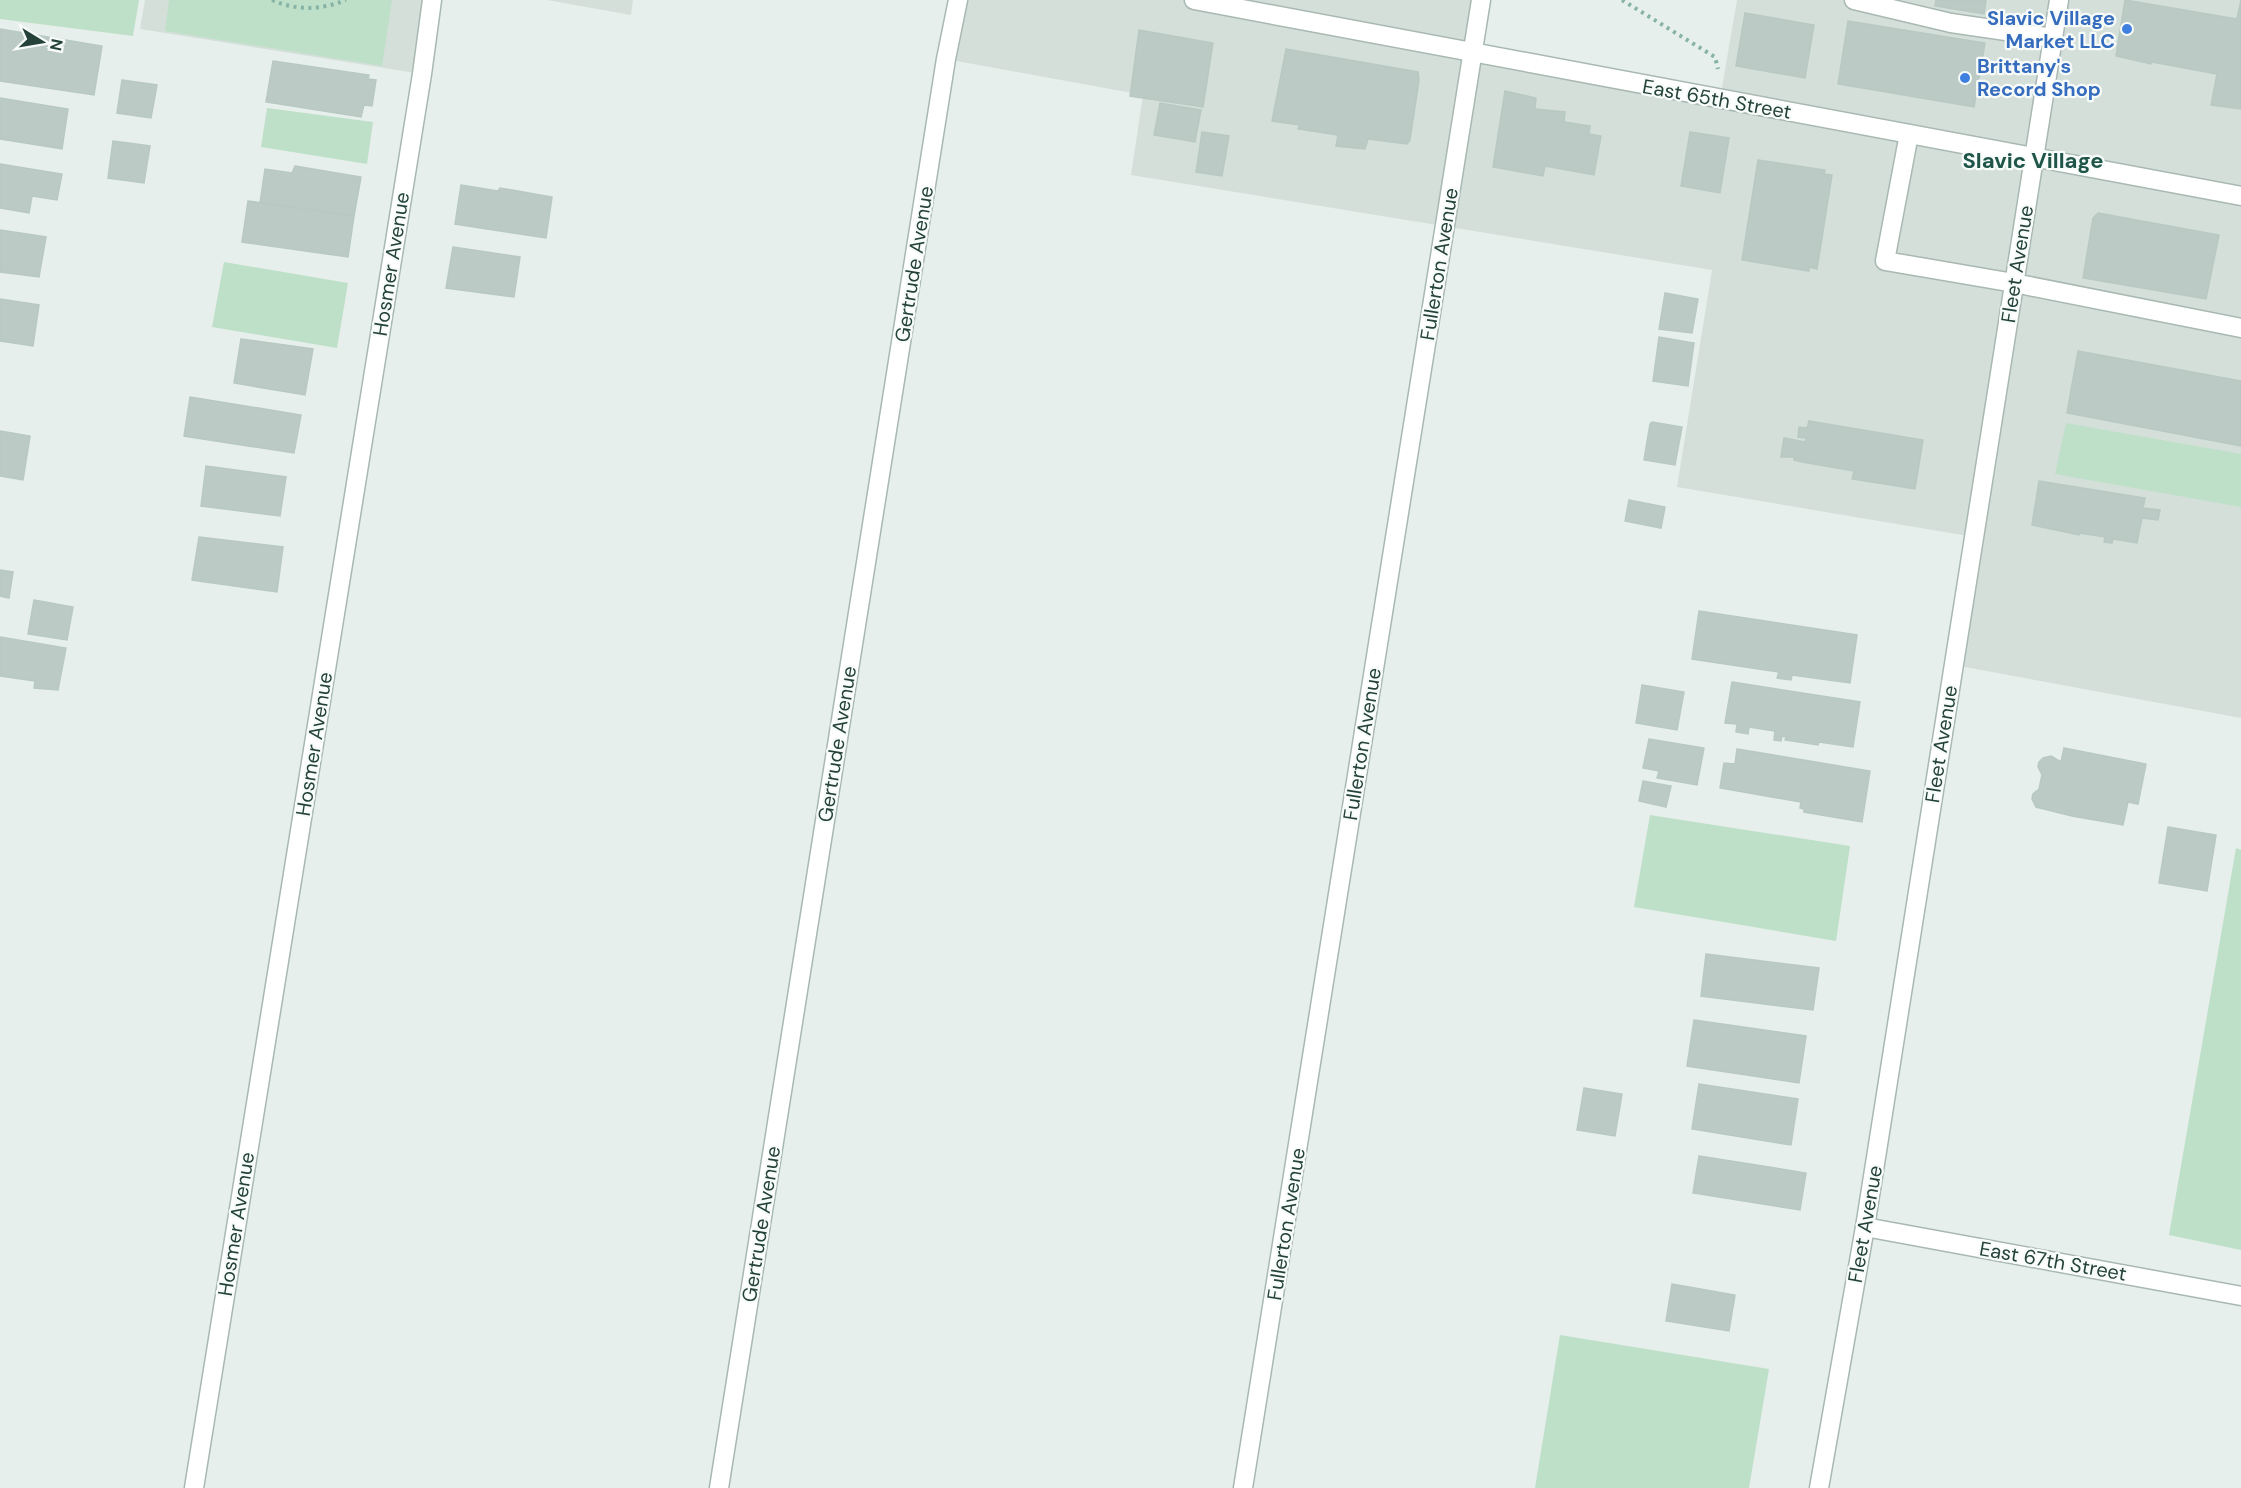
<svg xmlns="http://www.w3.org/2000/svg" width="2241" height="1488" font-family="'DM Sans',sans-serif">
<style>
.built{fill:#d4dfda}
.green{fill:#bfe0c8}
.building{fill:#bbcac4;stroke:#b8c9c2;stroke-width:1.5}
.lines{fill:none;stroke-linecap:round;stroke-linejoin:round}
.service-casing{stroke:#a8b8b2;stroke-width:21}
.minor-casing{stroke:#a8b8b2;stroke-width:21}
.tertiary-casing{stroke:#a8b8b2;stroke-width:21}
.path{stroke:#86b3a5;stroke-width:4;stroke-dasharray:3 4.5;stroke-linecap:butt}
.service{stroke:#fff;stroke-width:18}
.minor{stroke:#fff;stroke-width:18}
.tertiary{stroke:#fff;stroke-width:18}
.shop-dot{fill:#3f7fe0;stroke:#f7fbf9;stroke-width:2}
.labels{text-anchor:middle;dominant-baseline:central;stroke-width:4.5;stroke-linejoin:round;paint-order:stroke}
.shop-label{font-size:20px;font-weight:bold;fill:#366cbe;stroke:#f7fbf9;text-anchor:end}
.street-label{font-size:20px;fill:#24423a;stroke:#f7fbf9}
.quarter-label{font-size:22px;font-weight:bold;fill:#1f5548;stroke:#f7fbf9}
</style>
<rect width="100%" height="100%" fill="#e6efeb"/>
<g class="built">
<polygon points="145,0 432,0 422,74 140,29"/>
<polygon points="547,0 633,0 631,15"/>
<polygon points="958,0 1481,0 1473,53 1720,99 1737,0 2241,0 2241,718 1954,665 1974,537 1677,487 1712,270 1131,175 1143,95 946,59"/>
</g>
<g class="green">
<polygon points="0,0 139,0 133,36 0,19"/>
<polygon points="169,0 392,0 382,66 165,31"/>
<polygon points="267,108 373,122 367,164 261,147"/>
<polygon points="224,262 348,283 337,348 212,327"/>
<polygon points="2066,423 2241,454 2241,507 2055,474"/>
<polygon points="1650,815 1850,846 1836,941 1634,907"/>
<polygon points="2236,848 2241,850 2241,1250 2169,1235"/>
<polygon points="1560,1335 1769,1369 1749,1488 1535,1488"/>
</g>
<g class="building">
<polygon points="1936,0 1986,0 1984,14 1935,6"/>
<polygon points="2125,0 2237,19 2241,0 2241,109 2211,105 2217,74 2152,62 2151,64 2116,56"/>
<polygon points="1745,13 1814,25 1805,78 1736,66"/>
<polygon points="1848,21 1985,43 1974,107 1838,84"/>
<polygon points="0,29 102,46 94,95 0,81"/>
<polygon points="1139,30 1213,43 1203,107 1130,96"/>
<polygon points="1286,49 1418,72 1419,80 1410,140 1407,144 1368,139 1365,149 1336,146 1338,135 1298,129 1300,125 1272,121"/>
<polygon points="273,61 369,75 368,79 376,80 372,106 364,105 361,117 266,102"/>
<polygon points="122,80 157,85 151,118 117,113"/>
<polygon points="1505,91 1536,98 1535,109 1565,112 1564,122 1590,126 1589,134 1601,136 1594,175 1545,166 1543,176 1493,167"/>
<polygon points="0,98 68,109 62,149 0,139"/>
<polygon points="1160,103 1201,110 1195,142 1154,135"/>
<polygon points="1202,132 1229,136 1222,176 1196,172"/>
<polygon points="1690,132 1729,138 1720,193 1681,186"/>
<polygon points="113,141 150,146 144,183 108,178"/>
<polygon points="1758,160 1825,170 1824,174 1832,175 1817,269 1809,267 1809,271 1742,260"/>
<polygon points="0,164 62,174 57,200 32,196 29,213 0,208"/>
<polygon points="295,166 361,177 354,216 260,203 265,169 292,173"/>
<polygon points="461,185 498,191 500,188 552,197 546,238 455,224"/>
<polygon points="248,201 354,216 348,257 242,242"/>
<polygon points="2098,213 2219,235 2206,299 2083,278 2093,218"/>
<polygon points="0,230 46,237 39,277 0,272"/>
<polygon points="453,247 520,257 514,297 446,288"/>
<polygon points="1665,293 1698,299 1692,333 1659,329"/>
<polygon points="0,299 39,305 33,346 0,341"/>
<polygon points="1659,337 1694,343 1688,386 1653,381"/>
<polygon points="241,339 313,349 305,395 234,383"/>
<polygon points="2078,351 2241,381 2241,446 2067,413"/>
<polygon points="190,397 301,415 294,453 184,436"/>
<polygon points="1809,421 1923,440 1915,489 1852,479 1854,471 1802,462 1794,460 1794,457 1781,457 1784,438 1805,442 1806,438 1798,437 1799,427 1807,428"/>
<polygon points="1652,422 1682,427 1675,465 1644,460 1650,424"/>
<polygon points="0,431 30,436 23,480 0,476"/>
<polygon points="206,466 286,477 280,516 201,506"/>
<polygon points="2039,481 2145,498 2143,508 2160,510 2158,520 2142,518 2137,543 2113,539 2112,543 2104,542 2105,537 2080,533 2079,535 2032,525"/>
<polygon points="1629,500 1665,507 1661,528 1625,521"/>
<polygon points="199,537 283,547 277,592 192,580"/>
<polygon points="0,570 13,572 9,598 0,596"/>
<polygon points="34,600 73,607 67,640 28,634"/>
<polygon points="1699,611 1857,635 1850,683 1792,675 1791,680 1777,678 1779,672 1692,659"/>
<polygon points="0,637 66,648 58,690 34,688 35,681 0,676"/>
<polygon points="1732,682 1860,702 1853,747 1819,742 1818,745 1785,740 1786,737 1782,736 1781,741 1774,740 1775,731 1749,727 1748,734 1736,732 1737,724 1725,723"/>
<polygon points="1642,685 1684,692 1677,730 1636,723"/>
<polygon points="1649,739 1704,748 1697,785 1657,778 1659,771 1643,768"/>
<polygon points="2064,748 2146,764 2138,804 2128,802 2123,825 2072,816 2036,807 2032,799 2033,794 2039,789 2042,775 2038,767 2039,762 2043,758 2051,756 2061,762"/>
<polygon points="1737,749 1870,771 1862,822 1804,812 1804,809 1800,808 1801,802 1720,788 1724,763 1735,764"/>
<polygon points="1643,781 1671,786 1666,807 1639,801"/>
<polygon points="2168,827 2216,835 2207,891 2159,883"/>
<polygon points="1706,954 1819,968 1813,1010 1701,996"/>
<polygon points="1694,1020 1806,1036 1799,1083 1687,1066"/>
<polygon points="1699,1084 1798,1099 1791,1145 1692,1129"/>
<polygon points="1584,1088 1622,1094 1615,1136 1577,1130"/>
<polygon points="1699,1156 1806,1173 1800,1210 1693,1193"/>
<polygon points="1672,1284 1735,1295 1729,1331 1666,1321"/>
</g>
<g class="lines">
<defs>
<g id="service">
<polyline points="1854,0 1951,23 2053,38"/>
<polyline points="1909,134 1885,261 2014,283 2241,328"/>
</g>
<g id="minor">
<polyline points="1865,1227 2241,1296"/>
<polyline points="194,1488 422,74 432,0"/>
<polyline points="719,1488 946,59 958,0"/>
<polyline points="1243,1488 1481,0"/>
</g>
<g id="tertiary">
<polyline points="1194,0 2241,196"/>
<polyline points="1819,1488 1865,1227 2059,0"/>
</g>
</defs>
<use href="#service" class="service-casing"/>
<use href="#minor" class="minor-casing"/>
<use href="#tertiary" class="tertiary-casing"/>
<g class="path">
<path d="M272 0C297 11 321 10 346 0"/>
<polyline points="1622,0 1715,57 1718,69"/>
</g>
<use href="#service" class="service"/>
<use href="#minor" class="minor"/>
<use href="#tertiary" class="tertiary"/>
</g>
<g class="shop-dot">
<circle cx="2127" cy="29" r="6"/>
<circle cx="1965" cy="78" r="6"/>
</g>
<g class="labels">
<g class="shop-label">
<text x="2115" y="18">Slavic Village<tspan x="2115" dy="23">Market LLC</tspan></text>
<text x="1977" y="66" text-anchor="start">Brittany's<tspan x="1977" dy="23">Record Shop</tspan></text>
</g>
<g class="street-label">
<text transform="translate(1717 99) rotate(10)">East 65th Street</text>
<text transform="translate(391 264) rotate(-81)">Hosmer Avenue</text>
<text transform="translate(914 264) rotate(-81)">Gertrude Avenue</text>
<text transform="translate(1439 264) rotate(-81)">Fullerton Avenue</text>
<text transform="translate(2017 264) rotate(-81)">Fleet Avenue</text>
<text transform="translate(314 744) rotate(-81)">Hosmer Avenue</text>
<text transform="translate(837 744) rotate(-81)">Gertrude Avenue</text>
<text transform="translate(1362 744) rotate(-81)">Fullerton Avenue</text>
<text transform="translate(1941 744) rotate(-81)">Fleet Avenue</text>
<text transform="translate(236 1224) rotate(-81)">Hosmer Avenue</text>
<text transform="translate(761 1224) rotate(-81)">Gertrude Avenue</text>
<text transform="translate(1286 1224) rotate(-81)">Fullerton Avenue</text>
<text transform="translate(1865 1224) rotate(-80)">Fleet Avenue</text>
<text transform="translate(2053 1261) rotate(10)">East 67th Street</text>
</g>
<g class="quarter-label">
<text x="2033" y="160">Slavic Village</text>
</g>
</g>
<g transform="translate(42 42) rotate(101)" stroke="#f7fbf9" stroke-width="4.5" paint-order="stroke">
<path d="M0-4.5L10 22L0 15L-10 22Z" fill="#24423a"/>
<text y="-9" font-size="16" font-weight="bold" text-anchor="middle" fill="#24423a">N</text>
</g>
</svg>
